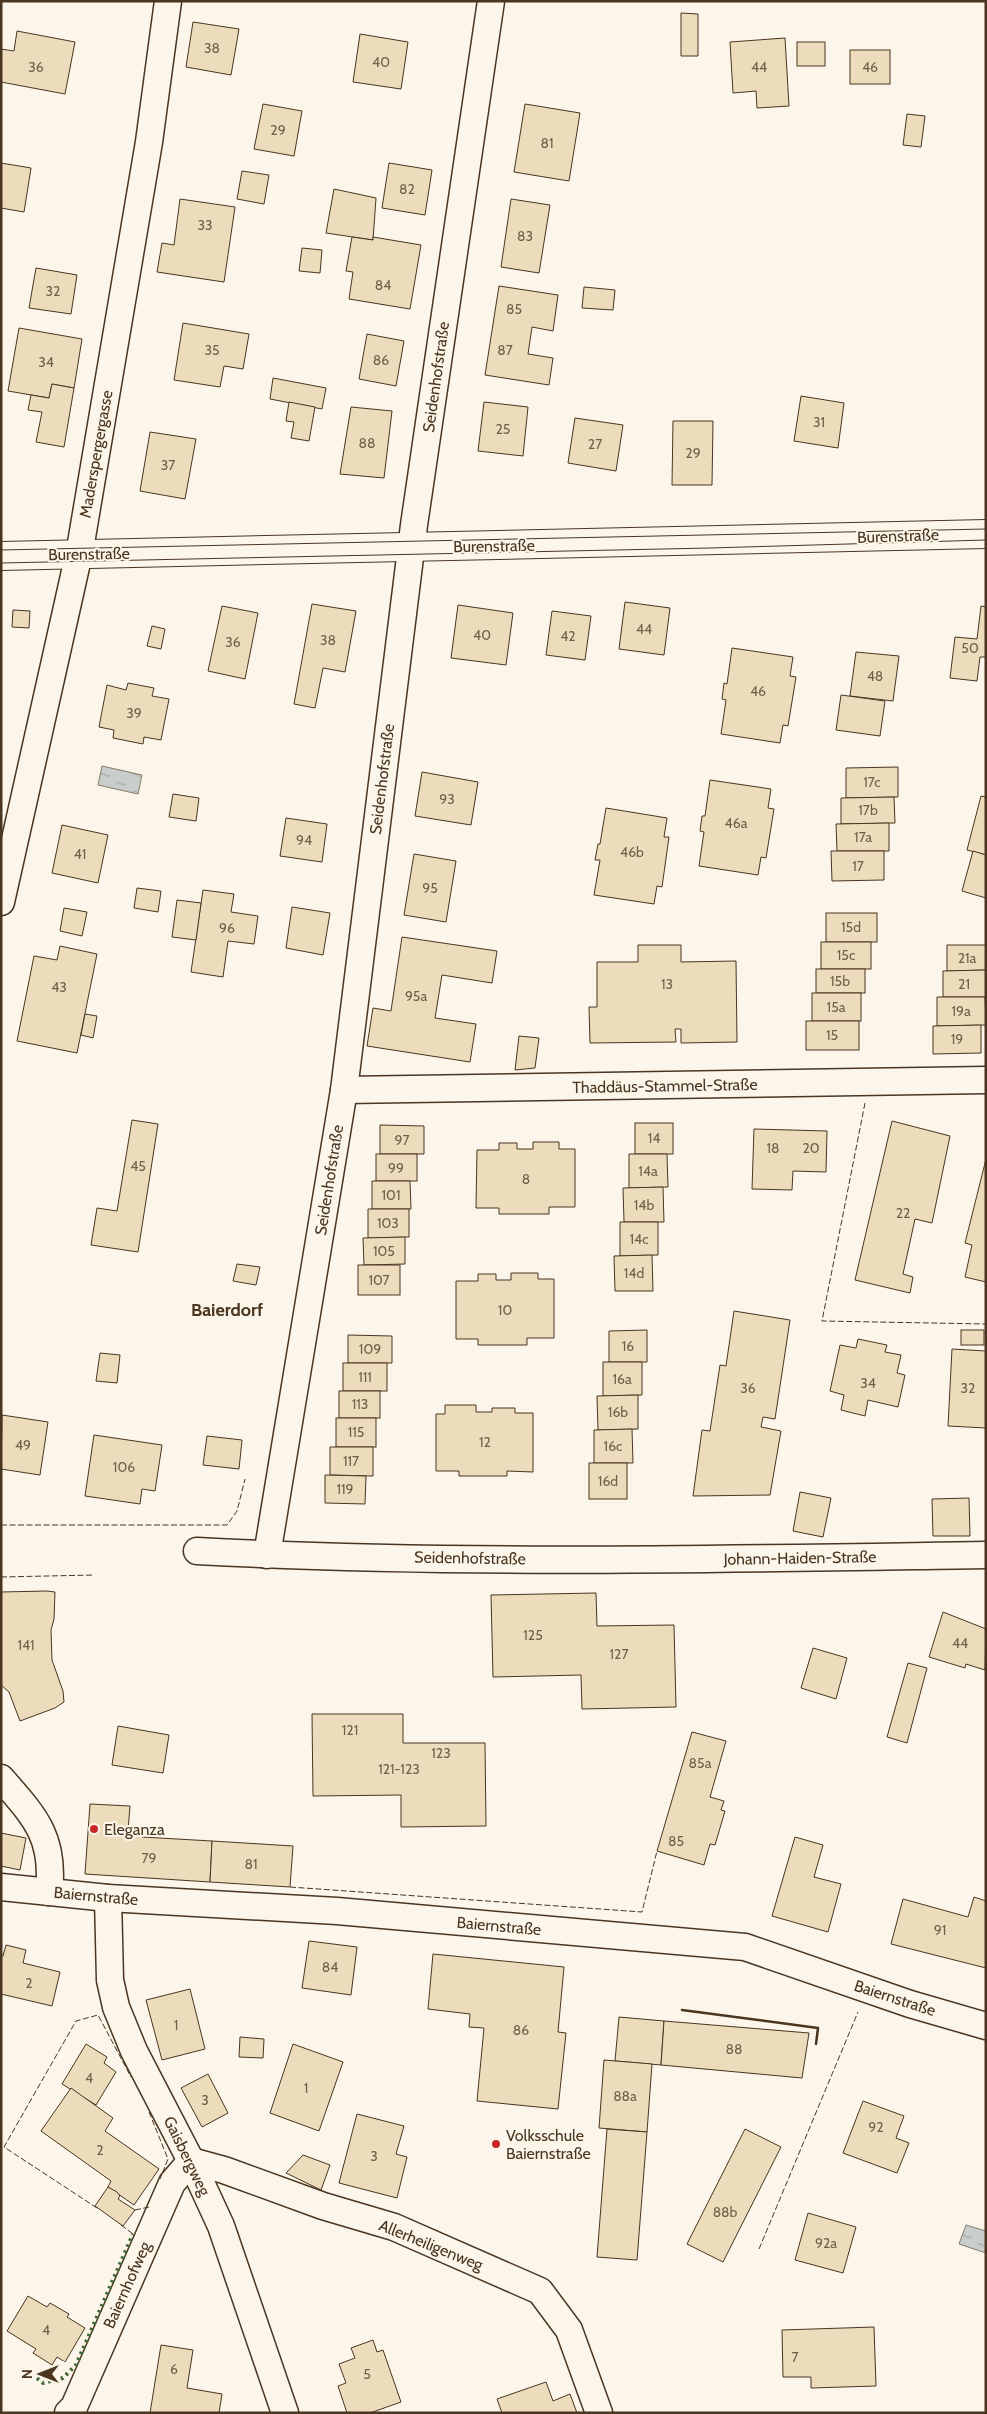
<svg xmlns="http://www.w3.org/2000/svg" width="987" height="2414" font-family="Cabin,sans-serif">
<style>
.water{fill:url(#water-ripples);stroke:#887966}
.building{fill:#ecdcbc;stroke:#4a3520}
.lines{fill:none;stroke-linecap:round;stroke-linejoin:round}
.minor-casing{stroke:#4a3520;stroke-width:29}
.tertiary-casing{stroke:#4a3520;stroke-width:30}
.minor{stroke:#fbf6e9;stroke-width:26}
.tertiary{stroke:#fbf6e9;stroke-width:28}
.tram{stroke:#4a3520;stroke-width:1}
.hedge{stroke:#436837;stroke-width:4;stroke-dasharray:2.5 4;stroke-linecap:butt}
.fence{stroke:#4a3520;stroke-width:1;stroke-dasharray:6 2.5;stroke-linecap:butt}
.wall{stroke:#4a3520;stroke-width:2.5}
.poi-dot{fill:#c62828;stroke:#fbf6e9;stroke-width:2}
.labels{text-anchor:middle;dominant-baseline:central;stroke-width:4;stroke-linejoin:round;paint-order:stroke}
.number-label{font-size:14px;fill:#725f47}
.street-label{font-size:16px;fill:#4a3520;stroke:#fbf6e9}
.poi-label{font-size:16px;fill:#4a3520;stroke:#fbf6e9;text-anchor:start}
.neighbourhood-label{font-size:18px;font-weight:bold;fill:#4a3520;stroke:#fbf6e9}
</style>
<defs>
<pattern id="water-ripples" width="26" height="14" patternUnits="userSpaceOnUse" patternTransform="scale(1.25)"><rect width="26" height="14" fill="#c9cecd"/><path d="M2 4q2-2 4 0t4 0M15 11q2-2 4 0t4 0" fill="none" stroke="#a5a8a6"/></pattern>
</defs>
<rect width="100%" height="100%" fill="#fbf6e9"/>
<g class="water">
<polygon points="102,766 142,775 138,794 98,785"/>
<polygon points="966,2225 986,2231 986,2253 959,2244"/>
</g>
<g class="building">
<polygon points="681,13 698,14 698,56 681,56"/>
<polygon points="193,22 239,29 231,75 186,67"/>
<polygon points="17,31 75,42 65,94 1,82 1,49 14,51"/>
<polygon points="360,34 408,42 401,89 353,82"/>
<polygon points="785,38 789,106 757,108 756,91 733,93 730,42"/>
<rect x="797" y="42" width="28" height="24"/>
<rect x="850" y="50" width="40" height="34"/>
<polygon points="263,104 302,111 294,156 254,149"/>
<polygon points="525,104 580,113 569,181 514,172"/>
<polygon points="907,114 925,116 921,147 903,145"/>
<polygon points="1,163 31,168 24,212 1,208"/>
<polygon points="389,163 432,170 425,215 382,208"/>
<polygon points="242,171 269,175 264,204 237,199"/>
<polygon points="334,189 376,198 373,240 326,233"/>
<polygon points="180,199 235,207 224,282 157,272 162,243 174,245"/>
<polygon points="511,199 550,205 539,273 501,267"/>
<polygon points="352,237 373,240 373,237 421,245 410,309 349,299 353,272 346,271"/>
<polygon points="302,248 322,250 320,273 299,271"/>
<polygon points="36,268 77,275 71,314 29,308"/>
<polygon points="499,286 558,295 553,331 532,327 528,354 553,358 549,385 485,375"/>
<polygon points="584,287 615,290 613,310 582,308"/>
<polygon points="183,323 249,334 243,369 224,366 220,387 174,380"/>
<polygon points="19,328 82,339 74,388 52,384 49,398 8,391"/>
<polygon points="367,334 404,341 396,386 359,379"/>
<polygon points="273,378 326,388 322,409 270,399"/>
<polygon points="52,384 74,388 64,447 36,442 42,412 28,410 31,395 49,398"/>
<polygon points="801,396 844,403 838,448 794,441"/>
<polygon points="289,402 315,407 309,441 291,438 294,422 286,421"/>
<polygon points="484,402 528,407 523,456 478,451"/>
<polygon points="351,407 392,411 384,478 340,474"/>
<polygon points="575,418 623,425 616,471 568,463"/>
<polygon points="673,421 713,421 712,485 672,485"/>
<polygon points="150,432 196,439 185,499 140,491"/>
<polygon points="625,602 670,608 664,655 619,649"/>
<polygon points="312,604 356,611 345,672 323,668 315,708 294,704"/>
<polygon points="458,605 513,613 506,665 451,658"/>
<polygon points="222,606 258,613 245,679 208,671"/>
<polygon points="981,606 986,607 986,657 980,657 977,681 950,678 955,637 977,639"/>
<polygon points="13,610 30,611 29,628 12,627"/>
<polygon points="552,611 591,616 585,660 546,655"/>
<polygon points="152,626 165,629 161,649 147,646"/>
<polygon points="732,648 793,657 790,676 796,677 788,726 783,725 780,743 721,734 726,700 722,699 724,683 727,684"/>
<polygon points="856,652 899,656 893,701 850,696"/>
<polygon points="128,683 154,688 152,696 169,699 161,740 144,737 143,744 113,738 114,730 99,727 107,685 126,690"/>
<polygon points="841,695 885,701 880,736 836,730"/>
<polygon points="898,767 898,797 846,798 846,768"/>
<polygon points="422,772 478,782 471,825 415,816"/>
<polygon points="710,780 771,789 768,808 774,809 766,858 761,857 758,875 699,866 704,832 700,831 702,816 705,816"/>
<polygon points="173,794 199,798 196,821 169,817"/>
<polygon points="981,796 986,797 986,855 967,850"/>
<polygon points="894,797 895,823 841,824 841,798"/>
<polygon points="606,808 667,818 664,837 669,837 662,887 657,886 654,904 594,895 600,860 595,860 598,844 600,844"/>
<polygon points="286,818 327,824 322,862 280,856"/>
<polygon points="889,823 889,851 837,851 836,824"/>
<polygon points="62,825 108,835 98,883 52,873"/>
<polygon points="831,851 884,851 884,880 832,881"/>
<polygon points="973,851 986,855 986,898 962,891"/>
<polygon points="414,854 456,861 446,922 404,915"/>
<polygon points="137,888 161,891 158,912 134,908"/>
<polygon points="203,890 234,894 231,912 258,916 254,944 228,941 223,977 191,972"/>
<polygon points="177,900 201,903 196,940 172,937"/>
<polygon points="292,907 330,913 323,955 286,948"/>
<polygon points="64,908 87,912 82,936 60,931"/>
<rect x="826" y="913" width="51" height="29"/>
<polygon points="402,937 497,951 492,983 442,975 435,1018 476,1024 470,1062 367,1046 373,1008 391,1011"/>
<rect x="821" y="942" width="50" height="27"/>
<polygon points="638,945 681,945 681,962 736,961 737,1042 681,1043 681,1029 675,1029 676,1042 590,1043 589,1007 597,1007 597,962 638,962"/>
<polygon points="947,945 986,945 986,970 947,971"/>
<polygon points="60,946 97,954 77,1053 17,1041 34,956 57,960"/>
<rect x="816" y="969" width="49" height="24"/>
<polygon points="986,970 986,997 943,997 943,971"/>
<rect x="812" y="993" width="49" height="28"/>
<polygon points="937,997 985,997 986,1025 937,1026"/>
<polygon points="85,1014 97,1016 93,1038 81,1035"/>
<rect x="806" y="1021" width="53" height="29"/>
<polygon points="981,1025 981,1053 933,1054 933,1026"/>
<polygon points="519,1036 539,1038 535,1068 515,1070"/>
<polygon points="132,1120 158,1124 138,1252 91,1245 97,1208 117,1211"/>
<polygon points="892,1121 950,1136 932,1223 915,1219 903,1274 913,1277 910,1293 855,1280"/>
<rect x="635" y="1123" width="38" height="31"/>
<polygon points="380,1125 424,1126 424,1154 380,1154"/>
<polygon points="754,1129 827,1131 826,1172 793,1171 792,1190 752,1189"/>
<polygon points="533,1142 559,1142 559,1149 575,1149 575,1207 549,1207 549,1214 499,1214 499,1208 476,1208 477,1150 499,1150 499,1143 517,1143 517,1149 533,1149"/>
<rect x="376" y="1154" width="41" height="27"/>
<polygon points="629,1154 667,1154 668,1187 629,1188"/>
<polygon points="986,1159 986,1282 965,1277 972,1245 965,1243"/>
<polygon points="372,1181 410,1181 411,1209 372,1209"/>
<polygon points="663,1187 664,1222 624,1222 623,1188"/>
<polygon points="368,1209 409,1209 409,1237 368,1238"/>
<polygon points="620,1222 658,1222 658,1255 620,1256"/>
<polygon points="405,1237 405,1264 364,1265 363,1238"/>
<polygon points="652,1255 653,1291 615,1291 614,1256"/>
<polygon points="237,1264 260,1267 256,1285 233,1281"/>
<rect x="358" y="1265" width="42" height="30"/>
<polygon points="511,1273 538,1273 538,1279 554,1279 554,1338 527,1338 527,1345 478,1345 478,1339 456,1339 456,1281 478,1281 478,1274 496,1274 496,1280 511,1280"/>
<polygon points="734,1311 790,1320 775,1419 763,1417 761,1427 781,1431 770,1495 693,1496 702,1430 710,1431 720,1365 726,1366"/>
<polygon points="647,1330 647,1362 609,1362 609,1331"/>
<rect x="961" y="1330" width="23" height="15"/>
<polygon points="348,1335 392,1336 392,1363 348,1363"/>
<polygon points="858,1339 887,1345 885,1352 901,1355 897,1373 905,1375 898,1407 868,1400 865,1416 841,1410 844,1395 830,1391 840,1345 856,1348"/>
<polygon points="952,1349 986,1351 986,1428 948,1426"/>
<polygon points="100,1353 120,1355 117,1383 96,1381"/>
<polygon points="603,1362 642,1362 642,1395 603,1396"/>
<rect x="343" y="1363" width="44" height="28"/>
<rect x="339" y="1391" width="41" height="27"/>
<polygon points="638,1395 638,1429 598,1430 597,1396"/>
<polygon points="445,1405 476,1405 476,1412 492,1412 492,1408 515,1408 515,1413 533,1413 533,1472 507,1471 507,1476 459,1476 459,1471 436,1471 436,1414 445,1414"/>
<polygon points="2,1415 48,1422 40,1475 1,1469"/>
<rect x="336" y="1418" width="40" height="29"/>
<polygon points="632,1429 633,1463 594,1463 594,1430"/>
<polygon points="94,1435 162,1445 155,1491 142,1489 140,1504 85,1496"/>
<polygon points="207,1436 242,1440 239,1469 203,1465"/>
<polygon points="330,1447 373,1447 373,1476 330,1475"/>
<rect x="589" y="1463" width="38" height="36"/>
<polygon points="325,1475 366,1476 365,1504 325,1503"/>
<polygon points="800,1492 831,1498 823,1537 793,1531"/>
<polygon points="969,1498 970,1536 933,1536 932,1499"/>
<polygon points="47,1591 55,1592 54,1619 51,1630 52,1660 63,1691 64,1702 55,1708 20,1721 9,1692 1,1685 1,1592"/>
<polygon points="596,1593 597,1626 674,1625 676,1707 582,1709 581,1675 493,1677 491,1595"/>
<polygon points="943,1612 986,1629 985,1670 966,1664 965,1668 929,1657"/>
<polygon points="813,1648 847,1658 836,1699 801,1688"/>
<polygon points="908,1663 927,1668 907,1743 887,1737"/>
<polygon points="312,1714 403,1714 403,1743 485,1743 486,1826 401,1827 401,1795 313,1796"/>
<polygon points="118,1726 169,1735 163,1773 112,1765"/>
<polygon points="692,1732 726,1741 710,1797 724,1801 721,1810 725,1811 715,1845 710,1844 704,1865 657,1851"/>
<polygon points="90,1804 130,1806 128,1831 142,1832 142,1837 212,1841 210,1882 85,1874"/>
<polygon points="1,1833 26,1838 20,1870 1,1866"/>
<polygon points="795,1837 823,1845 814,1877 841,1884 828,1932 772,1916"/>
<polygon points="212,1841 293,1846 290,1887 210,1882"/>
<polygon points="974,1897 986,1901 986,1968 891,1944 903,1899 968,1917"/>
<polygon points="309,1941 357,1947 351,1995 302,1988"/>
<polygon points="6,1945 26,1950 23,1963 60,1972 52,2006 1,1994 1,1956 3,1956"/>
<polygon points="433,1954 564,1967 558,2032 566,2033 558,2109 477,2101 484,2028 469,2027 470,2014 428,2009"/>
<polygon points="190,1989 205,2049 162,2060 146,2000"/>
<polygon points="619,2017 664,2021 661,2065 615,2061"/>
<polygon points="664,2021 809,2033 802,2078 661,2065"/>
<polygon points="240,2037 264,2039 263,2058 239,2057"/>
<polygon points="86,2044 107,2057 104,2063 116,2072 96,2105 62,2084"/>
<polygon points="293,2044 343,2062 319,2131 270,2113"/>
<polygon points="604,2060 652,2064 647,2132 599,2128"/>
<polygon points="208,2074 228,2113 202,2127 181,2088"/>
<polygon points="71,2088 113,2118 105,2131 159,2169 134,2205 108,2187 111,2181 41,2131"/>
<polygon points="863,2101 904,2116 896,2138 909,2143 897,2173 843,2153"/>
<polygon points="357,2114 404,2126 396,2154 407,2157 397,2198 339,2183"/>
<polygon points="607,2129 647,2132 637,2260 597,2257"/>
<polygon points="745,2129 781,2147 723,2262 687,2244"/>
<polygon points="303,2155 330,2165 321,2190 286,2173"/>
<polygon points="108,2187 117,2192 120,2196 118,2199 135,2210 123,2226 95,2206"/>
<polygon points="808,2213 856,2227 843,2273 795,2260"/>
<polygon points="28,2296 47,2307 50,2303 69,2314 67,2317 85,2328 65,2362 57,2357 52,2365 33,2353 36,2349 7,2331"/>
<polygon points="874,2327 876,2386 811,2388 811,2377 783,2377 782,2330"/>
<polygon points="373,2340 377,2352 383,2350 401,2402 370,2413 347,2413 338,2386 346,2383 339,2364 355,2358 351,2348"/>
<polygon points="161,2345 193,2350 187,2388 222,2394 219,2413 150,2413"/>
<polygon points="546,2382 553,2401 570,2394 577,2413 502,2413 497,2399"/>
</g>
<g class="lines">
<defs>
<g id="minor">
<polyline points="1,902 80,549 149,142 168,1"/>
<polyline points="344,1090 986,1080"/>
<path d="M197 1551C460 1565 723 1559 986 1555"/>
<polyline points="267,1555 344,1090 414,525 491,1"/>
<path d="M1 1778C35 1817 55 1837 49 1892"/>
<polyline points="1,1887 108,1898 337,1911 745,1947 910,2004 986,2026"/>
<polyline points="108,1898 110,1980 116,2007 134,2051 191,2161 221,2226 285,2413"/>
<polyline points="191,2161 224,2170 323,2206 394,2227 540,2291 569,2330 599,2413"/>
<polyline points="68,2413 74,2407 172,2183 191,2161"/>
</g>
<polyline id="tertiary" points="1,556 986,534"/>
</defs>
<use href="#minor" class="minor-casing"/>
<use href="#tertiary" class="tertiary-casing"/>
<use href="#minor" class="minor"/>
<use href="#tertiary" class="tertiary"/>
<g class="tram">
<polyline points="1,550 986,529"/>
<polyline points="1,563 710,548 986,540"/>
</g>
<polyline class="hedge" points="32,2374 43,2383 63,2378 76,2365 133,2234"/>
<g class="fence">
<polyline points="865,1103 822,1321 986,1324"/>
<polyline points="1,1525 227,1525 237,1511 245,1479"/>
<polyline points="1,1577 94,1575"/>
<polyline points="290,1887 642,1912 657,1851"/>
<polyline points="149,2112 168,2159 160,2179"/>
<polyline points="97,2208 4,2147 76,2021 98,2015 131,2077"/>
<polyline points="135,2210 149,2207"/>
<polyline points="121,2225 133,2234"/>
<polyline points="759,2249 858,2012"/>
</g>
<polyline class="wall" points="682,2010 818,2028 816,2044"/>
</g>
<g class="poi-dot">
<circle cx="94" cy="1829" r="5"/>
<circle cx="496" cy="2144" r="5"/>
</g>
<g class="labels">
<g class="number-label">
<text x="212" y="48">38</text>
<text x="381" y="62">40</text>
<text x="36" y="67">36</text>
<text x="759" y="67">44</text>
<text x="870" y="67">46</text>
<text x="278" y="130">29</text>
<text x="547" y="143">81</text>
<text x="407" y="189">82</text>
<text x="205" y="225">33</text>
<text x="525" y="236">83</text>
<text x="383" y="285">84</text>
<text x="53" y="291">32</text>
<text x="514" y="309">85</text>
<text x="212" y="350">35</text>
<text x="505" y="350">87</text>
<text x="381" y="360">86</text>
<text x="46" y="362">34</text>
<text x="819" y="422">31</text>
<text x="503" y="429">25</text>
<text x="367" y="443">88</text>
<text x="595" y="444">27</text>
<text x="693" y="453">29</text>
<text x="168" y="465">37</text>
<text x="644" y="629">44</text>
<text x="482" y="635">40</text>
<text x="568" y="636">42</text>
<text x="328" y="640">38</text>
<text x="233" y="642">36</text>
<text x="970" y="648">50</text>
<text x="875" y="676">48</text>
<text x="758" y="691">46</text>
<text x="134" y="713">39</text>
<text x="872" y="782">17c</text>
<text x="447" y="799">93</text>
<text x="868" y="810">17b</text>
<text x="736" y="823">46a</text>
<text x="863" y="837">17a</text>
<text x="304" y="840">94</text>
<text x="632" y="852">46b</text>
<text x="80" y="854">41</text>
<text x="858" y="866">17</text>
<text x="430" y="888">95</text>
<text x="851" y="927">15d</text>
<text x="227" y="928">96</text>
<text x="846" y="955">15c</text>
<text x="967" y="958">21a</text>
<text x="840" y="981">15b</text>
<text x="667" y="984">13</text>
<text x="964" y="984">21</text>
<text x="59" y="987">43</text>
<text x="416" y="996">95a</text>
<text x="836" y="1007">15a</text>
<text x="961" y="1011">19a</text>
<text x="832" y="1035">15</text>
<text x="957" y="1039">19</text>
<text x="654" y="1138">14</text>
<text x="402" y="1140">97</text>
<text x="773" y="1148">18</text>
<text x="811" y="1148">20</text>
<text x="138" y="1166">45</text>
<text x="396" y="1168">99</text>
<text x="648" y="1171">14a</text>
<text x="526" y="1179">8</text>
<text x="391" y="1195">101</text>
<text x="644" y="1205">14b</text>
<text x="903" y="1213">22</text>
<text x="388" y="1223">103</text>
<text x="639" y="1239">14c</text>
<text x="384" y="1251">105</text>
<text x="634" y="1273">14d</text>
<text x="379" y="1280">107</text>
<text x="505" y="1310">10</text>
<text x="628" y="1346">16</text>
<text x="370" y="1349">109</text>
<text x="365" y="1377">111</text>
<text x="622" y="1379">16a</text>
<text x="868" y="1383">34</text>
<text x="748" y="1388">36</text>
<text x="968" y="1388">32</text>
<text x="360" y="1404">113</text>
<text x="618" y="1412">16b</text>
<text x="356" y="1432">115</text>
<text x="485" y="1442">12</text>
<text x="23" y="1445">49</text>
<text x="613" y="1446">16c</text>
<text x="351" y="1461">117</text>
<text x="124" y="1467">106</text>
<text x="608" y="1481">16d</text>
<text x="345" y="1489">119</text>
<text x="533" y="1635">125</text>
<text x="960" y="1643">44</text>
<text x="26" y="1645">141</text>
<text x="619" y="1654">127</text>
<text x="350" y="1730">121</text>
<text x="441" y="1753">123</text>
<text x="700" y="1763">85a</text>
<text x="399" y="1769">121-123</text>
<text x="676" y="1841">85</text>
<text x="149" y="1858">79</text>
<text x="251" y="1864">81</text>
<text x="940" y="1930">91</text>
<text x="330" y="1967">84</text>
<text x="29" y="1983">2</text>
<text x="176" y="2025">1</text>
<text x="521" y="2030">86</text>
<text x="734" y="2049">88</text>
<text x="89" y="2078">4</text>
<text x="306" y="2088">1</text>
<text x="625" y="2096">88a</text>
<text x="205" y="2100">3</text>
<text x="876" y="2127">92</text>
<text x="100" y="2150">2</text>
<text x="374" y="2156">3</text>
<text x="725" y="2212">88b</text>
<text x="826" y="2243">92a</text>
<text x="46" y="2330">4</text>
<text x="795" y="2357">7</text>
<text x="174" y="2369">6</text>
<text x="367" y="2374">5</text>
</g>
<g class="street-label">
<text transform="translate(436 377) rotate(-82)">Seidenhofstraße</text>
<text transform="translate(96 454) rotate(-80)">Maderspergergasse</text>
<text transform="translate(898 536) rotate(-2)">Burenstraße</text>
<text transform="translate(494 546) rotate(-1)">Burenstraße</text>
<text transform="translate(89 554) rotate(-1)">Burenstraße</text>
<text transform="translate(382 779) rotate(-83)">Seidenhofstraße</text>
<text transform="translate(665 1086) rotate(-1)">Thaddäus-Stammel-Straße</text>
<text transform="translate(329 1180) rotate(-81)">Seidenhofstraße</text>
<text transform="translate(470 1558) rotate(1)">Seidenhofstraße</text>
<text transform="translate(800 1558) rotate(-1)">Johann-Haiden-Straße</text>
<text transform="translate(96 1896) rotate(5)">Baiernstraße</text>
<text transform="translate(499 1926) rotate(5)">Baiernstraße</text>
<text transform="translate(895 1998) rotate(18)">Baiernstraße</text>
<text transform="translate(187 2156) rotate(64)">Gaisbergweg</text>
<text transform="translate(431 2245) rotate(22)">Allerheiligenweg</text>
<text transform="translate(127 2285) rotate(-66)">Baiernhofweg</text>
</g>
<g class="poi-label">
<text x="104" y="1829">Eleganza</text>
<text x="506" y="2135">Volksschule<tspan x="506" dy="18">Baiernstraße</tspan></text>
</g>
<g class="neighbourhood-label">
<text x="227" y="1310">Baierdorf</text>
</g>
</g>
<rect width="987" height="2414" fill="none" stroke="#4a3520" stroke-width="5"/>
<g transform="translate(40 2374) rotate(270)" stroke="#fbf6e9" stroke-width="4" paint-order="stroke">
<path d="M0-4L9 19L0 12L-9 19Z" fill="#4a3520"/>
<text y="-8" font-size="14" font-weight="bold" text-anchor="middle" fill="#4a3520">N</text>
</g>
</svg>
